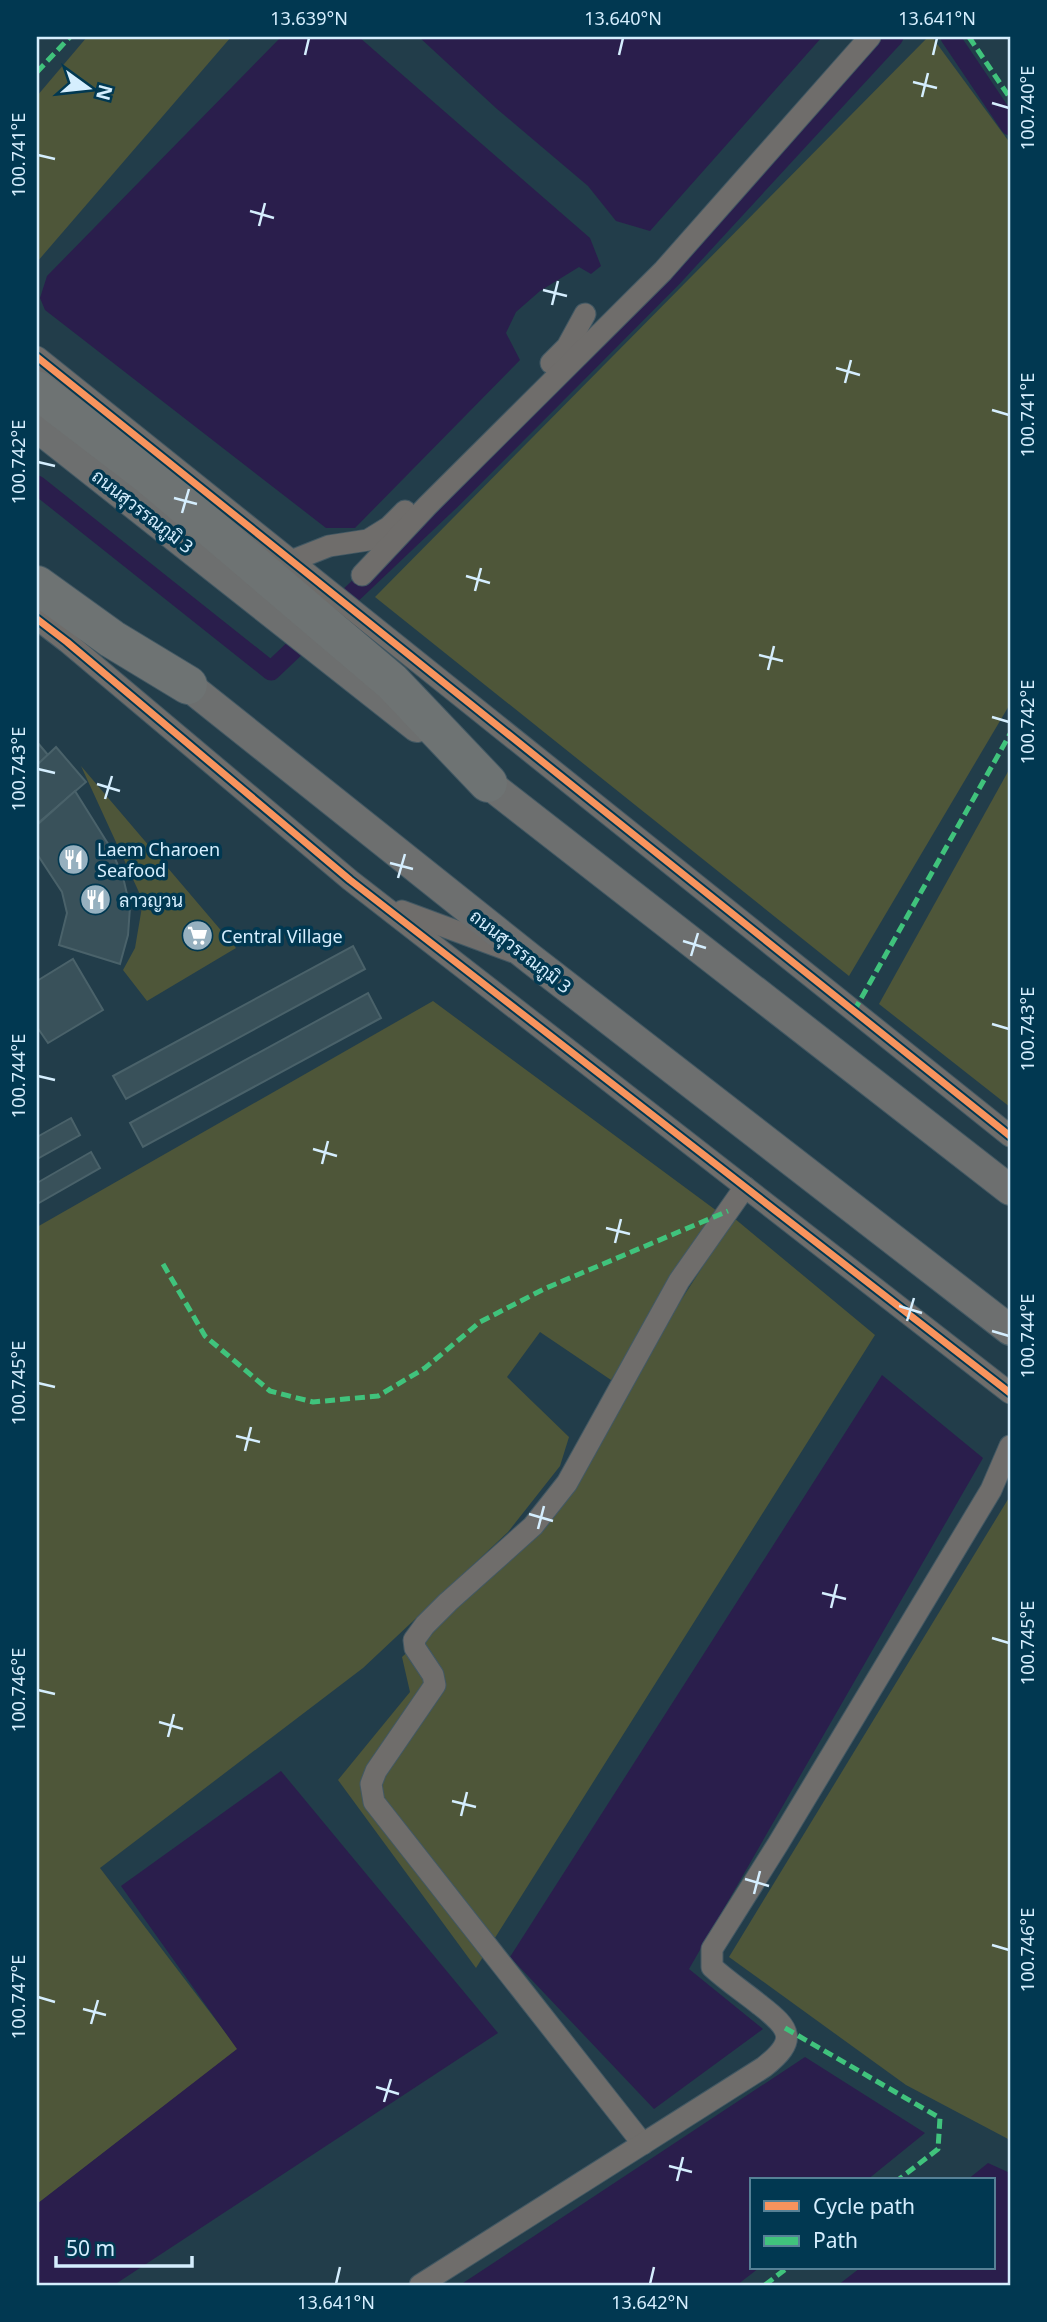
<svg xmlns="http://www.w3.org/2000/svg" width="1047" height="2322" font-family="'Noto Sans',Sarabun,sans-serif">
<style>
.green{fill:#4e5639}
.water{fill:#2a1e4c}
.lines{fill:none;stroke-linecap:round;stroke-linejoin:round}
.canal{stroke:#2a1e4c;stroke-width:19}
.building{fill:#39515a;stroke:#4a626a;stroke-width:2}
.street-casing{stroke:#425863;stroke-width:23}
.secondary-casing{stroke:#425863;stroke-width:32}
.highway-casing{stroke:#425863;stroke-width:40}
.street{stroke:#6f6d6b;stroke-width:21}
.secondary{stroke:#6d6f6f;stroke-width:30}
.highway{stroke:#6e7373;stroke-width:38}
.quiet{stroke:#40c37c;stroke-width:5;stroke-dasharray:10 5;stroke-linecap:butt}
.cycleway-casing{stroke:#013851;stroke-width:11}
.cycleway{stroke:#f8935d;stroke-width:7}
.ticks{fill:none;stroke:#d5eefe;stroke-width:2.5}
.labels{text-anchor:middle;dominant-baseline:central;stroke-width:7;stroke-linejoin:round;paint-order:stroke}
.street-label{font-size:18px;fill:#d5eefe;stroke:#013851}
.poi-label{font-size:18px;fill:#d5eefe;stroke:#013851;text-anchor:start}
.neatline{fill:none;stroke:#d5eefe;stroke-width:2.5}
.ticks-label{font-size:18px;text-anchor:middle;fill:#d5eefe}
</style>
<rect width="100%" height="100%" fill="#223d4a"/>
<g class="green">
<polygon points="87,37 231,37 37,262 37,96"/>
<polygon points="928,37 932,37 1010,143 1010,704 849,976 375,597"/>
<polygon points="81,766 236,948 147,1001 123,970 135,948 143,901"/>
<polygon points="1010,768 1010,1107 879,1004"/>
<polygon points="433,1001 721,1214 611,1380 540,1332 507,1377 569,1437 560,1466 508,1532 363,1668 100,1868 238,2049 37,2204 37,1227"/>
<polygon points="734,1218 875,1335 476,1968 338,1780 410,1692 402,1657 524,1544"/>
<polygon points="1010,1496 1010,2140 906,2085 729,1957"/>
</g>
<g class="water">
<polygon points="281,37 359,37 590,238 601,266 591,274 579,267 540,291 516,312 506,333 520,360 355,528 326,528 45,310 40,298 47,276"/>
<polygon points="419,37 822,37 650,231 616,221 588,186 497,109"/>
<polygon points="882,1375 983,1458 689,1969 763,2029 654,2109 510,1957"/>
<polygon points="281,1771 498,2033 114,2285 37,2285 37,2204 237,2049 121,1886"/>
<polygon points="805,2057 925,2133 867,2180 751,2180 751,2268 759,2268 737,2285 460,2285"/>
<polygon points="988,2163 1010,2173 1010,2285 838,2285 860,2268 993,2268 993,2180 967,2180"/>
</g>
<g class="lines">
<g class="canal">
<polyline points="950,37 1010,126"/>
<polyline points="37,485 271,671 312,632"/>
<polyline points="334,611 451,500 673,277 894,37"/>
</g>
</g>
<g class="building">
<polygon points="37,742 48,755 37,765"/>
<polygon points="56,747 86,782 37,824 37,765"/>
<polygon points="75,791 110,847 123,877 130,907 128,935 120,964 59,945 67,913 62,892 37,854 37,825"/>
<polygon points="353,946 365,969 126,1099 113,1076"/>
<polygon points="73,959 103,1010 48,1043 37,1027 37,981"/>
<polygon points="368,993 381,1018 143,1147 130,1123"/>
<polygon points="71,1118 80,1135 37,1159 37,1137"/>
<polygon points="91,1152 100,1168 37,1204 37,1183"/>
</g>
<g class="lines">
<defs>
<g id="street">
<polyline points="37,357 1010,1136"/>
<polyline points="551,363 567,347 585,314"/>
<polyline points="291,561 329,546 368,540 389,527 405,511"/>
<polyline points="362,575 427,506 663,271 870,37"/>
<polyline points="37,619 67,642 350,880 1010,1393"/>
<polyline points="402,911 513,952"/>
<polyline points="643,2144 374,1802 371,1784 376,1771 435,1685 433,1675 415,1648 414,1640 425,1625 448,1602 533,1526 567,1483 679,1281 745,1187"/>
<path d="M420 2285 764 2067C798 2040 791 2029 760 2005 744 1992 727 1981 712 1967V1949L778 1844 991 1490 1010 1446"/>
</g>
<g id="secondary">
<polyline points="37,427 417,727"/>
<polyline points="171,672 531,959 1010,1330"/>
<polyline points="472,771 1010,1190"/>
</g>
<g id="highway">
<polyline points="37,390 152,478 392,682 488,783"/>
<polyline points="37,585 112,639 188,685"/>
</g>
</defs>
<use href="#street" class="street-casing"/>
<use href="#secondary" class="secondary-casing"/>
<use href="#highway" class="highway-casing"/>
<use href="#street" class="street"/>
<use href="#secondary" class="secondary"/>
<use href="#highway" class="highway"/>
<g class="quiet">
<polyline points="969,37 1010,98"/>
<polyline points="37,72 70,37"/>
<polyline points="854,1011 1010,734"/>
<polyline points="163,1264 205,1336 270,1391 313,1402 378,1396 425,1368 480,1322 544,1289 728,1211"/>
<polyline points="785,2028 940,2118 938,2149 898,2180"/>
<polyline points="765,2285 787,2268"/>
</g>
<defs>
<g id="cycleway">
<polyline points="37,357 1010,1136"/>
<polyline points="37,619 67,642 350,880 1010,1393"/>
</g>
</defs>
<use href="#cycleway" class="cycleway-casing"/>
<use href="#cycleway" class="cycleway"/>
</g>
<path class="ticks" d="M305 55 309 38M619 55 623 38M933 55 937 38M913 82 937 88M922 97 928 73M992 103 1009 108M38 155 55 159M250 211 274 218M259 226 265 203M543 290 567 296M552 305 558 281M836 368 860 375M845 383 851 360M992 410 1009 415M38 462 55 466M174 498 197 504M182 513 189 489M466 576 490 583M475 591 481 568M759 655 783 661M768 670 774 646M992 717 1009 722M38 769 55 773M97 784 120 791M105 799 112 776M390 863 413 869M398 878 405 854M683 941 706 948M691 956 698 933M992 1024 1009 1029M38 1076 55 1080M313 1149 337 1156M322 1164 328 1141M606 1228 630 1234M615 1243 621 1219M899 1306 922 1313M907 1321 914 1298M992 1331 1009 1336M38 1383 55 1387M236 1436 260 1442M245 1451 251 1427M529 1514 553 1521M538 1529 544 1506M822 1593 846 1599M831 1608 837 1584M992 1638 1009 1643M38 1690 55 1694M159 1722 183 1729M168 1737 174 1714M452 1801 476 1807M461 1816 467 1792M745 1879 769 1886M754 1894 760 1871M992 1945 1009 1950M38 1997 55 2002M83 2009 106 2015M91 2024 98 2000M376 2087 399 2094M384 2102 391 2079M669 2166 692 2172M677 2181 683 2157M336 2284 340 2267M650 2284 654 2267"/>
<defs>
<symbol id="restaurant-disc" viewBox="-11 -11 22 22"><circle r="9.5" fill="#96b0bf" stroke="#013851"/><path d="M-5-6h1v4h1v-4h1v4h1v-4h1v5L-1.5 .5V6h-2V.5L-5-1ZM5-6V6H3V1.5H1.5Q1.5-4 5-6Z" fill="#fff"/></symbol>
<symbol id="supermarket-disc" viewBox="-11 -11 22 22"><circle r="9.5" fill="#96b0bf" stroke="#013851"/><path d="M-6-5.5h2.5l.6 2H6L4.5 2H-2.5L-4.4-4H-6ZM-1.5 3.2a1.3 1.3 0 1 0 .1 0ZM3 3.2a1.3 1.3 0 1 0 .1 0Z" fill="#fff"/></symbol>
</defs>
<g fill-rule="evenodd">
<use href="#restaurant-disc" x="56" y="842" width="35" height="35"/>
<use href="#restaurant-disc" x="78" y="882" width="35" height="35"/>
<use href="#supermarket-disc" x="180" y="918" width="35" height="35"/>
</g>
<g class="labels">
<g class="street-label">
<text transform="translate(143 511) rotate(38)">ถนนสุวรรณภูมิ 3</text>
<text transform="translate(521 951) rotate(38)">ถนนสุวรรณภูมิ 3</text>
</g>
<g class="poi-label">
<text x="97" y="849">Laem Charoen<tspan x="97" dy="21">Seafood</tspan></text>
<text x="119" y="900">ลาวญวน</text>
<text x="221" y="936">Central Village</text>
</g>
</g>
<rect width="1047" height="2322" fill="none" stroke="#013851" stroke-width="77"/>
<rect x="750" y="2178" width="245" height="91" fill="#013851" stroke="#568196" stroke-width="2"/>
<rect x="764" y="2201" width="35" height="10" fill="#f8935d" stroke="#568196" stroke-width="2"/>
<text x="813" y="2214" font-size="21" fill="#d5eefe">Cycle path</text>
<rect x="764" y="2236" width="35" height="10" fill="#40c37c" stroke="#568196" stroke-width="2"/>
<text x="813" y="2248" font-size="21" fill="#d5eefe">Path</text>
<g transform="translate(88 88) rotate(105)" stroke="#013851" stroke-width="5" paint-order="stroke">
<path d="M0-5L12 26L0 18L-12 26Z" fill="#d5eefe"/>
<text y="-10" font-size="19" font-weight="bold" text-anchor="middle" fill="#d5eefe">N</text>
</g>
<path d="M56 2256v10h136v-10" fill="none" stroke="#d5eefe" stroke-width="3.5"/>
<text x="66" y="2256" font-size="21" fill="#d5eefe" stroke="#013851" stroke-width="5" paint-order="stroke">50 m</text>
<rect x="38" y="38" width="971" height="2246" class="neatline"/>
<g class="ticks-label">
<text x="309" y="25">13.639°N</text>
<text x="623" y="25">13.640°N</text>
<text x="937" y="25">13.641°N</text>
<text transform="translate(1028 108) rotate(-90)" y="6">100.740°E</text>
<text transform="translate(19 155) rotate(-90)" y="6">100.741°E</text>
<text transform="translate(1028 415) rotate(-90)" y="6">100.741°E</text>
<text transform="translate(19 462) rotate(-90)" y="6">100.742°E</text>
<text transform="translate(1028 722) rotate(-90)" y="6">100.742°E</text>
<text transform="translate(19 769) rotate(-90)" y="6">100.743°E</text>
<text transform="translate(1028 1029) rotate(-90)" y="6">100.743°E</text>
<text transform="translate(19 1076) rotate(-90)" y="6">100.744°E</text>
<text transform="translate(1028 1336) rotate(-90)" y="6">100.744°E</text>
<text transform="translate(19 1383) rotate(-90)" y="6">100.745°E</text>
<text transform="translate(1028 1643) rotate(-90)" y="6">100.745°E</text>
<text transform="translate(19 1690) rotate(-90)" y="6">100.746°E</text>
<text transform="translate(1028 1950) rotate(-90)" y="6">100.746°E</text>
<text transform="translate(19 1997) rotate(-90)" y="6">100.747°E</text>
<text x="336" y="2309">13.641°N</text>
<text x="650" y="2309">13.642°N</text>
</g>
</svg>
